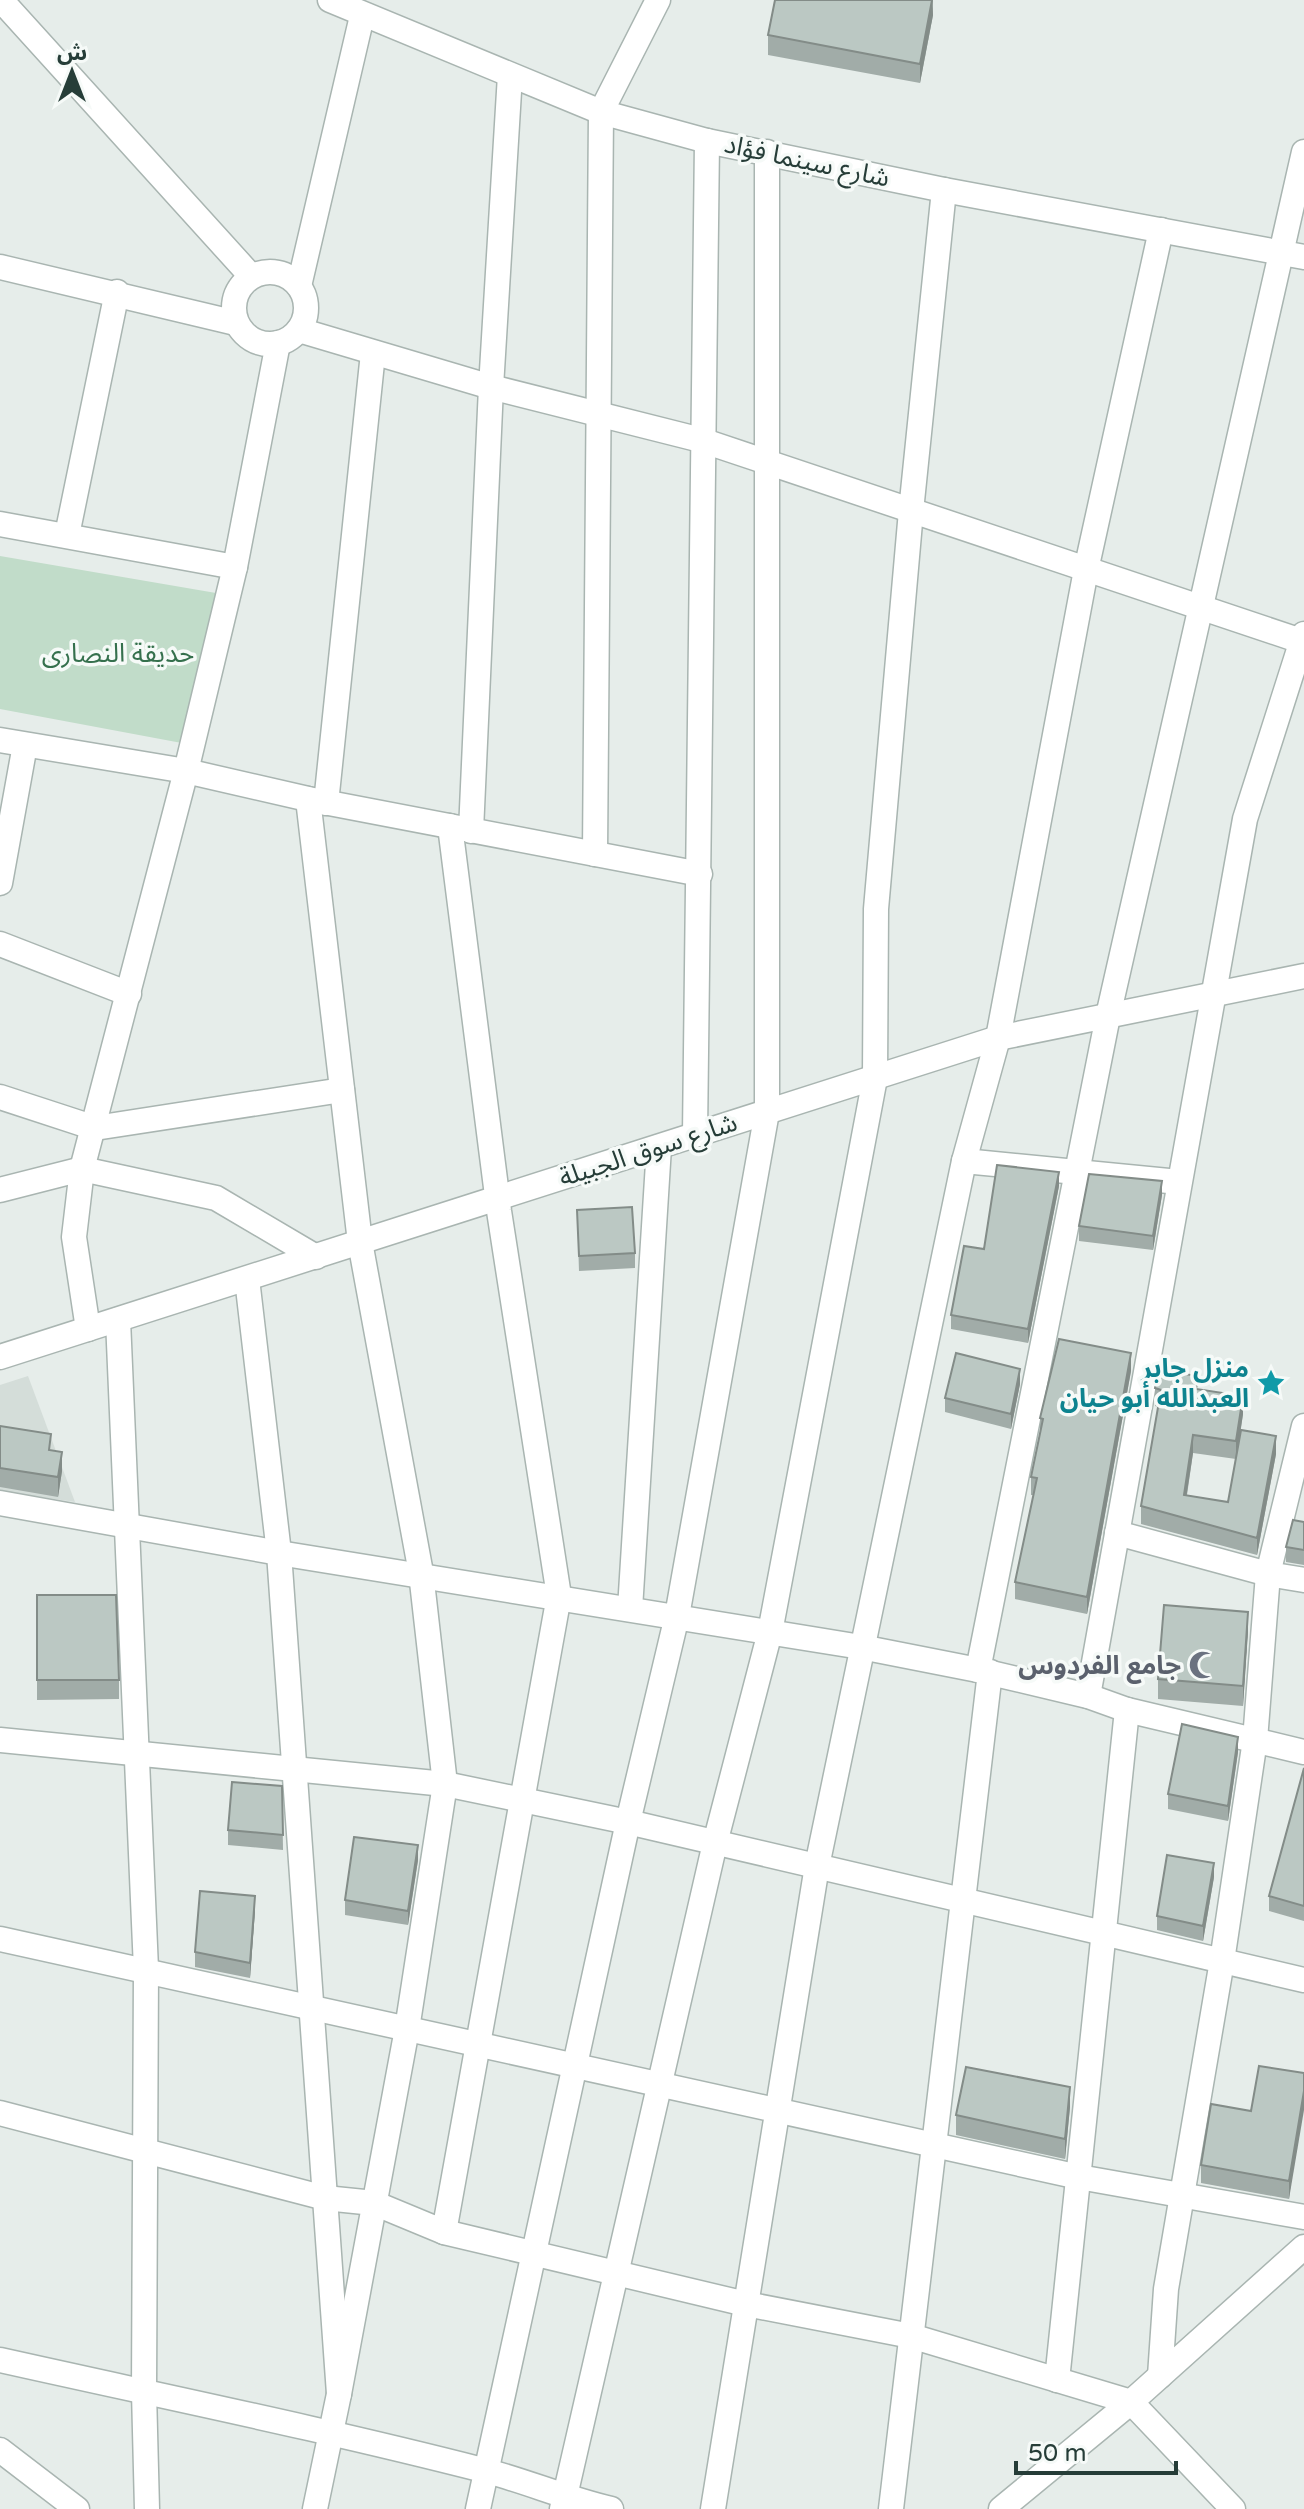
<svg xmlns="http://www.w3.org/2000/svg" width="1304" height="2509" font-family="'Varela Round','Noto Sans Arabic',sans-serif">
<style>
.built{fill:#d4ddd9}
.green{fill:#c1dcc9}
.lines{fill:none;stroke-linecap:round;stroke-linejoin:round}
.minor-casing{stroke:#a9b5b1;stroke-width:27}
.minor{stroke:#fff;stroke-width:24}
.wall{fill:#a1aca8;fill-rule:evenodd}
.shaded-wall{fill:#838c88}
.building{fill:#bbc8c3;stroke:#838c88;stroke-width:2}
.labels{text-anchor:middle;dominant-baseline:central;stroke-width:7;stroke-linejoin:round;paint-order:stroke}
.street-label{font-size:26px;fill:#263d38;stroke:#f6faf8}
.park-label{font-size:26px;fill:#35704d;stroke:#f6faf8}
.culture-label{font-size:26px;font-weight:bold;fill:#0d838f;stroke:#f6faf8;text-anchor:end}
.worship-label{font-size:26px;font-weight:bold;fill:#5b616d;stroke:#f6faf8;text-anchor:end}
</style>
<rect width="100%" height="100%" fill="#e6edea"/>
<polygon class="built" points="28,1376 75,1502 0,1491 0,1385"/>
<polygon class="green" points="0,556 216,593 187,744 0,709"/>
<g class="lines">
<defs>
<g id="minor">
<polyline points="1,0 251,276"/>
<polyline points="330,0 601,112 707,141 944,190 1304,257"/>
<polyline points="0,267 236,323"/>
<circle cx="270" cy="308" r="36"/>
<polyline points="299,286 362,16"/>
<polyline points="299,330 491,387 701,440 1304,642"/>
<polyline points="0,524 235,567"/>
<polyline points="67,535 117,292"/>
<polyline points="0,740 186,771 308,799 700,874"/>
<polyline points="308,799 360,1242 421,1573 445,1784 407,2029 339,2394"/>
<polyline points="326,803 373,353"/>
<polyline points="471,831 491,387 510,75"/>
<polyline points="595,854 601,112 658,0"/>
<polyline points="0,883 25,745"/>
<polyline points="0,944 129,994"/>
<polyline points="0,1097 95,1128 342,1090"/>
<polyline points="695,1135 707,141"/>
<polyline points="964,1161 1179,1182"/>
<polyline points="0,1190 82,1169 216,1198 316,1257"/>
<polyline points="247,1279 279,1553 339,2394 315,2509"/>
<polyline points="118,1320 146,1969 144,2392 147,2509"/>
<polyline points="88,1329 74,1237 82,1169 186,771 235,567 278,343"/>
<polyline points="0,1357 998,1038 1304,976"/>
<polyline points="0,1503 279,1553 861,1647 978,1670 1088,1696 1127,1710 1304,1752"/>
<polyline points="1117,1533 1268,1574 1304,1580"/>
<polyline points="630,1609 659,1147"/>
<polyline points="978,1670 1108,1016 1304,152"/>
<polyline points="1088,1696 1245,819 1304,634"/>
<polyline points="0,1740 445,1784 628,1822 1304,1980"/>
<polyline points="0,1939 1079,2177 1304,2217"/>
<polyline points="0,2113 325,2198 374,2203 444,2232 559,1596 499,1211 450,826"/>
<polyline points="444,2232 746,2304 911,2336 1131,2402 1233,2509"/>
<path d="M0 2360C161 2396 323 2429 483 2470 526 2481 567 2499 611 2509"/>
<polyline points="1160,2376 1166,2289 1222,1961 1255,1740 1268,1574 1304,1426"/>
<polyline points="1057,2380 1127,1710"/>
<polyline points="0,2450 77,2509"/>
<polyline points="478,2509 628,1822 677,1616 767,1112 767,152"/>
<polyline points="562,2509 715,1843 770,1632 875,1078 876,909 911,511 944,190"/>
<polyline points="713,2509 817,1866 964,1161 998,1038 1086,570 1161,230"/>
<polyline points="891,2509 990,1672"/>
<polyline points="1001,2509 1131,2402 1304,2247"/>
</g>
</defs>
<use href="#minor" class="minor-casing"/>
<use href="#minor" class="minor"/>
</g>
<g class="wall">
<polygon points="933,0 933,15 920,83 768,55 768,35"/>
<polygon points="1059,1186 1028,1343 951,1329 951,1315 984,1249"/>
<polygon points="1162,1195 1153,1250 1079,1241 1079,1226"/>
<polygon points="577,1210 635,1253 635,1268 579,1271"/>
<polygon points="1131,1371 1087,1614 1015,1599 1015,1582 1034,1495 1031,1495 1031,1477 1040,1434 1040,1418"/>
<polygon points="1020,1384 1011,1429 945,1412 945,1398"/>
<path d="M1155 1388 1198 1390 1243 1414 1238 1449 1276 1454 1257 1555 1141 1524V1506L1158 1407 1155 1406ZM1193 1453 1236 1459 1228 1502 1187 1495Z"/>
<polygon points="0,1426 62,1471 58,1497 0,1487"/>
<polygon points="1304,1522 1304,1565 1286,1562 1286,1547"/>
<polygon points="37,1595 119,1680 119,1699 37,1700"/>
<polygon points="1248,1631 1243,1706 1158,1699 1158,1679"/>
<polygon points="1238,1752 1228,1821 1168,1809 1168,1794"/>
<polygon points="1304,1768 1304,1921 1269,1911 1269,1896"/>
<polygon points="282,1786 283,1850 228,1845 228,1830"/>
<polygon points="418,1860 408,1925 345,1915 345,1900"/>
<polygon points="1214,1877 1203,1941 1157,1930 1157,1916"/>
<polygon points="255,1911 250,1978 195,1967 195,1952"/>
<polygon points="1304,2073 1289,2199 1201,2183 1201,2165 1251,2111"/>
<polygon points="1070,2107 1065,2159 956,2135 956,2115"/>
</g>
<g class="shaded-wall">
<polygon points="932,0 933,15 920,83 920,64"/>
<polygon points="1059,1172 1059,1186 1028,1343 1028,1329"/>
<polygon points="1162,1181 1162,1195 1153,1250 1153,1236"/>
<polygon points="1131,1353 1131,1371 1087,1614 1087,1597"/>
<polygon points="1020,1369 1020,1384 1011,1429 1011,1414"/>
<polygon points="1243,1396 1243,1414 1236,1459 1236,1441"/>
<polygon points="1193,1435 1193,1453 1184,1512 1184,1495"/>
<polygon points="1276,1436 1276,1454 1257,1555 1257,1538"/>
<polygon points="62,1452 62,1471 58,1497 58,1477"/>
<polygon points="1248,1612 1248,1631 1243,1706 1243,1686"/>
<polygon points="1238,1737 1238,1752 1228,1821 1228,1806"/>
<polygon points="418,1845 418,1860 408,1925 408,1911"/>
<polygon points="1214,1863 1214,1877 1203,1941 1203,1926"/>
<polygon points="255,1896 255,1911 250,1978 250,1963"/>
<polygon points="1070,2087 1070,2107 1065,2159 1065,2139"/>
<polygon points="1304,2091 1304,2110 1289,2199 1289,2181"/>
</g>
<g class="building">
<polygon points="775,0 932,0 920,64 768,35"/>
<polygon points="997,1165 1059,1172 1028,1329 951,1315 964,1246 984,1249"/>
<polygon points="1089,1174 1162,1181 1153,1236 1079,1226"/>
<polygon points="632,1207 635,1253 579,1256 577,1210"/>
<polygon points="1059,1339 1131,1353 1087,1597 1015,1582 1037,1478 1031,1477 1043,1419 1040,1418"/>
<polygon points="956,1353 1020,1369 1011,1414 945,1398"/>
<polygon points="1158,1370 1198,1376 1196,1389 1243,1396 1236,1441 1193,1435 1184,1495 1228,1502 1241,1430 1276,1436 1257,1538 1141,1506 1161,1390 1155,1388"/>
<polygon points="0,1426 51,1434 49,1450 62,1452 58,1477 0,1468"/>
<polygon points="1293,1520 1304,1522 1304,1550 1286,1547"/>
<polygon points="37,1595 116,1595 119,1680 37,1680"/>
<polygon points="1164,1605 1248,1612 1243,1686 1158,1679"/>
<polygon points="1182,1724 1238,1737 1228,1806 1168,1794"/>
<polygon points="1304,1768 1304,1906 1269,1896"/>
<polygon points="232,1782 282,1786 283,1835 228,1830"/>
<polygon points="354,1837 418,1845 408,1911 345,1900"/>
<polygon points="1167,1855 1214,1863 1203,1926 1157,1916"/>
<polygon points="200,1891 255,1896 250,1963 195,1952"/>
<polygon points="1259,2066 1304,2073 1304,2091 1289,2181 1201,2165 1211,2104 1251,2111"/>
<polygon points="966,2067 1070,2087 1065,2139 956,2115"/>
</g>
<defs>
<symbol id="sight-bare" viewBox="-9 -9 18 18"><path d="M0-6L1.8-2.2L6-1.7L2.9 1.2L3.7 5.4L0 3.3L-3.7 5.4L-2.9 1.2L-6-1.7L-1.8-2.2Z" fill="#0f9aa8" stroke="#f6faf8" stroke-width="2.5" paint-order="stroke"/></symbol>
<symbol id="mosque-bare" viewBox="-9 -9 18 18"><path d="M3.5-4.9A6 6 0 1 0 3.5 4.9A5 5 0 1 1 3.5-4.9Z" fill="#6b7280" stroke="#f6faf8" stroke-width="2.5" paint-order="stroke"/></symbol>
</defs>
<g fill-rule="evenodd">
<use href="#sight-bare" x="1251" y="1363" width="40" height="40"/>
<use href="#mosque-bare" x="1183" y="1645" width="40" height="40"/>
</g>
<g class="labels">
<g class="street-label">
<text transform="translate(807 161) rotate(12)">شارع سينما فؤاد</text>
<text transform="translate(648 1150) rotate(-18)">شارع سوق الجبيلة</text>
</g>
<g class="park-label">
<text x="118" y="653">حديقة النصارى</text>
</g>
<g class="culture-label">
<text x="1249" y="1368">منزل جابر<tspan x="1249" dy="30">العبدالله أبو حيان</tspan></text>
</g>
<g class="worship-label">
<text x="1181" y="1665">جامع الفردوس</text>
</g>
</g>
<g transform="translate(72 72)" stroke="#f6faf8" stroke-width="6" paint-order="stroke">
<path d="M0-6L14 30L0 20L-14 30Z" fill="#263d38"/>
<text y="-12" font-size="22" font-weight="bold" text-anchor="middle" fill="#263d38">ش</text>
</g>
<path d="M1016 2461v12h160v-12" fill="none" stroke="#263d38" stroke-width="4"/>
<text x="1028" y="2461" font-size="24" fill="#263d38" stroke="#f6faf8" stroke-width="6" paint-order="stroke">50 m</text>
</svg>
